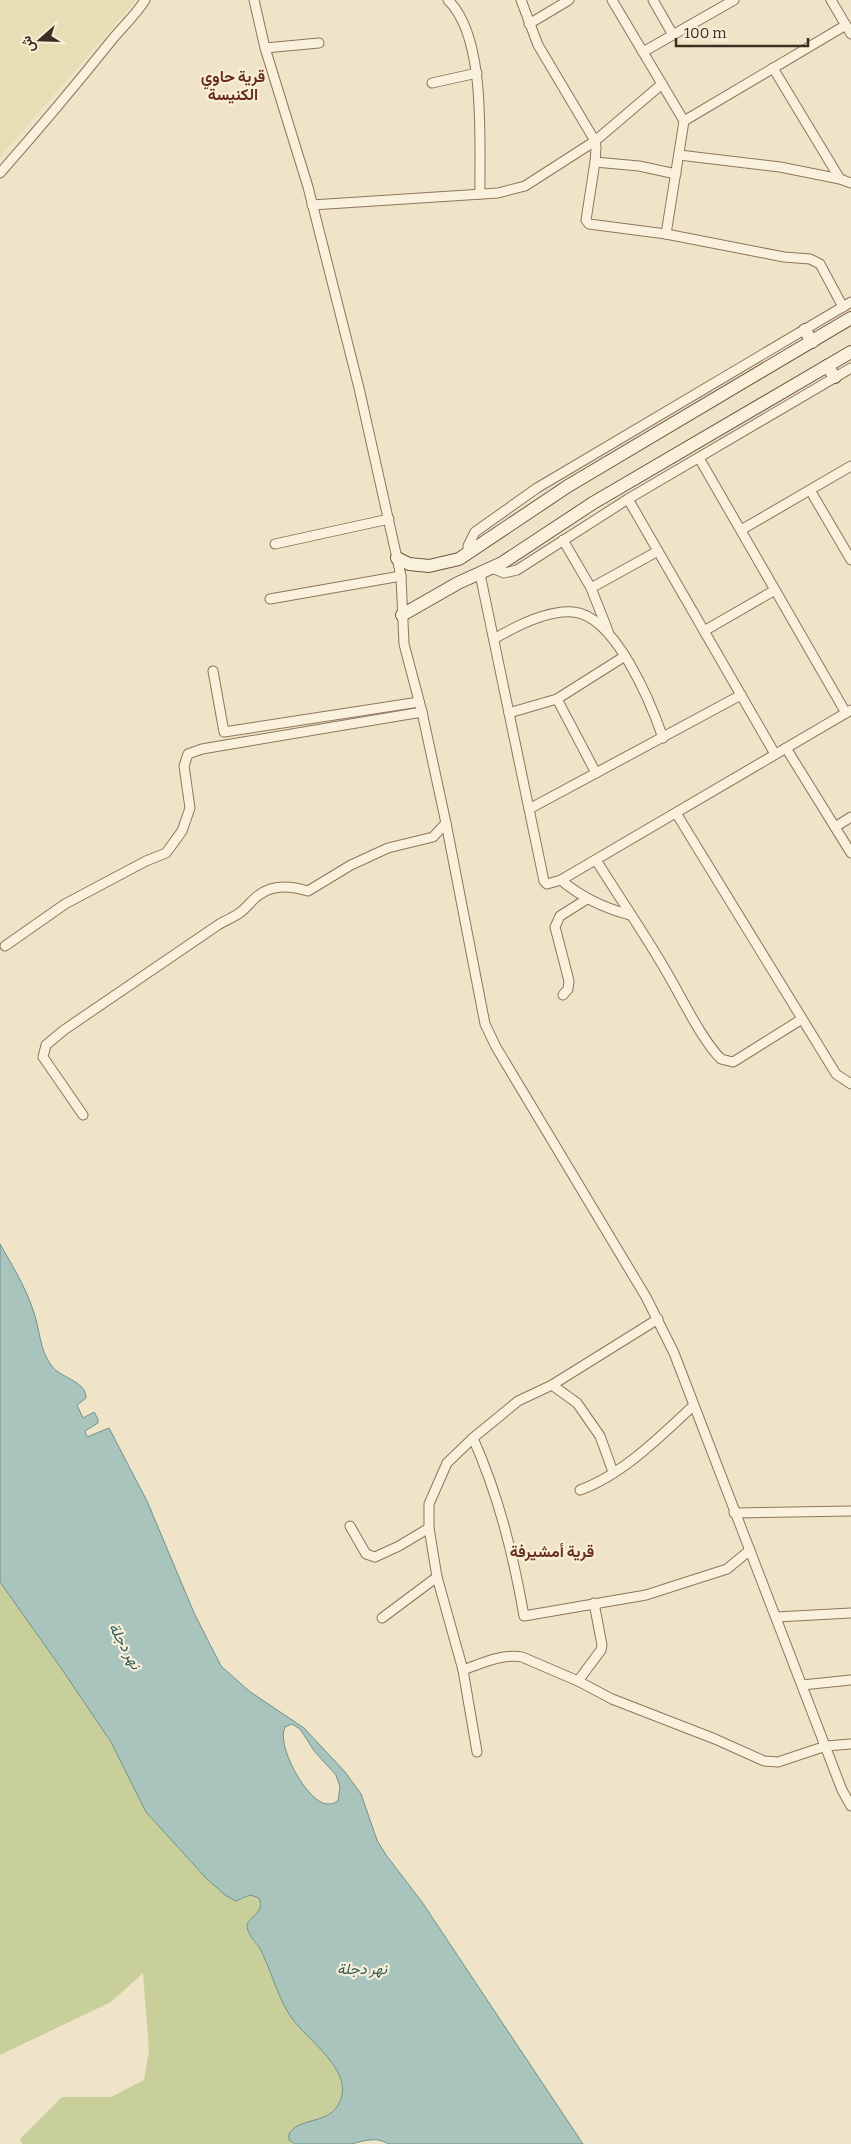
<svg xmlns="http://www.w3.org/2000/svg" width="851" height="2144" font-family="Bitter,Vazirmatn,serif">
<style>
.farmland{fill:#e6deb5}
.green{fill:#c9cf9b}
.water{fill:#a9c4bc;stroke:#6f938a;fill-rule:evenodd}
.lines{fill:none;stroke-linecap:round;stroke-linejoin:round}
.street-casing{stroke:#8d765c;stroke-width:11}
.secondary-casing{stroke:#6f573f;stroke-width:14}
.street{stroke:#faf1dc;stroke-width:9}
.secondary{stroke:#faf1dc;stroke-width:12}
.labels{text-anchor:middle;dominant-baseline:central;stroke-width:4.5;stroke-linejoin:round;paint-order:stroke}
.water-label{font-size:15px;font-style:italic;fill:#2f5d5a;stroke:#f7eed8}
.quarter-label{font-size:16px;font-weight:bold;fill:#6b2e1e;stroke:#f7eed8}
</style>
<rect width="100%" height="100%" fill="#f0e4c8"/>
<polygon class="farmland" points="0,0 136,0 0,157"/>
<path class="green" d="M0 1582 61 1668 111 1742 146 1812 205 1877 225 1895 241 1900 250 1895 259 1898C266 1914 247 1916 248 1928 248 1934 255 1942 259 1948 271 1969 276 1993 289 2014 302 2036 348 2065 342 2095 336 2121 309 2118 291 2130L289 2137 292 2143 295 2144H22L20 2139 62 2097H111L144 2080 149 2051 143 1973 111 2002 0 2055Z"/>
<path class="water" d="M0 1244C12 1265 26 1288 33 1310 40 1328 39 1349 51 1365 59 1378 86 1380 86 1398L77 1405 83 1418 94 1412 98 1419V1423L85 1431 87 1437 109 1428 147 1501 195 1615 221 1666 249 1691 304 1728 345 1772 361 1794 377 1840 386 1855 422 1902 583 2144H388C376 2136 364 2141 351 2144 335 2144 311 2144 295 2144L289 2140V2134C300 2115 335 2127 342 2095 348 2065 302 2036 289 2014 276 1993 271 1969 259 1947 255 1942 248 1934 247 1927 246 1917 266 1914 259 1898L250 1895 236 1901 225 1895 205 1877 146 1812 111 1742 61 1668 0 1582ZM292 1724 300 1729 315 1752 336 1775 340 1787 338 1801C333 1804 328 1805 323 1803 305 1797 276 1745 285 1727Z"/>
<g class="lines">
<defs>
<g id="street">
<path d="M448 0C487 38 479 142 480 194"/>
<polyline points="521,0 538,45 595,141 596,148 595,162 639,166 676,174"/>
<polyline points="612,0 684,121 666,234"/>
<polyline points="653,0 673,35"/>
<polyline points="831,0 851,34"/>
<polyline points="529,24 569,0"/>
<polyline points="265,48 319,43"/>
<polyline points="643,52 734,0"/>
<polyline points="773,68 840,179"/>
<polyline points="432,83 477,73"/>
<polyline points="684,121 846,25"/>
<polyline points="679,155 780,167 840,179 851,183"/>
<polyline points="595,162 586,220 589,224 666,234 784,257 810,259 820,264 843,307"/>
<path d="M0 173C38 130 75 86 111 41 122 27 136 15 145 0"/>
<polyline points="312,205 498,193 525,186 595,141 662,84"/>
<polyline points="699,458 846,713"/>
<polyline points="810,490 851,560"/>
<polyline points="628,499 775,754"/>
<polyline points="741,530 851,466"/>
<polyline points="563,540 591,588"/>
<polyline points="275,544 389,519"/>
<polyline points="468,554 468,546 475,532 537,488 851,302"/>
<polyline points="492,568 504,573 517,570 628,499 851,368"/>
<polyline points="480,574 544,881 547,884 561,880 851,710"/>
<polyline points="270,599 401,576"/>
<polyline points="608,631 591,588 658,551"/>
<polyline points="704,631 775,590"/>
<path d="M494 639C516 626 547 610 573 612 615 615 651 703 663 738"/>
<polyline points="213,671 224,732 419,702"/>
<polyline points="557,699 596,773"/>
<polyline points="509,713 557,699 625,656"/>
<polyline points="786,748 851,853"/>
<polyline points="529,809 741,695"/>
<polyline points="676,813 836,1074 851,1084"/>
<polyline points="446,823 485,1024 496,1047 646,1297 674,1353 842,1790 851,1806"/>
<polyline points="835,827 851,817"/>
<path d="M596 860C619 897 644 933 666 971 681 996 701 1039 721 1059L733 1062 738 1059 802 1019"/>
<path d="M561 880C582 898 604 908 630 915"/>
<polyline points="5,946 65,904 146,861 166,853 182,831 190,808 184,766 188,754 202,749 422,712"/>
<polyline points="563,995 568,989 569,981 555,927 560,916 587,899"/>
<path d="M83 1115 43 1057 46 1045 64 1030 218 925C226 920 235 917 242 911 248 906 253 899 259 895 273 884 292 886 308 891L351 865 388 848 433 837 446 823 422 712 404 644 401 576 359 388 308 187 265 48 254 0"/>
<path d="M658 1319 552 1385 518 1401 473 1438 447 1463 429 1504V1528L437 1577 463 1670C480 1664 504 1653 522 1657L578 1681 612 1699 715 1739 764 1761 778 1762 826 1746 851 1744"/>
<polyline points="552,1385 577,1403 600,1436 613,1472"/>
<path d="M473 1438C499 1497 513 1554 524 1616L646 1595 727 1569 750 1550"/>
<path d="M580 1490C622 1475 661 1436 693 1406"/>
<polyline points="734,1513 851,1511"/>
<polyline points="350,1526 366,1554 375,1557 399,1546 429,1528"/>
<polyline points="776,1617 851,1613"/>
<polyline points="382,1618 437,1577"/>
<polyline points="463,1670 477,1752"/>
<polyline points="578,1681 601,1650 602,1645 594,1603"/>
<polyline points="802,1685 851,1680"/>
</g>
<g id="secondary">
<polyline points="805,330 812,342"/>
<polyline points="827,366 835,377"/>
<polyline points="397,558 409,564 429,566 459,559 568,486 851,318"/>
<polyline points="402,615 458,583 502,563 593,503 851,352"/>
</g>
</defs>
<use href="#street" class="street-casing"/>
<use href="#secondary" class="secondary-casing"/>
<use href="#street" class="street"/>
<use href="#secondary" class="secondary"/>
</g>
<g class="labels">
<g class="water-label">
<text transform="translate(125 1646) rotate(61)">نهر دجلة</text>
<text x="362" y="1969">نهر دجلة</text>
</g>
<g class="quarter-label">
<text x="233" y="76">قرية حاوي<tspan x="233" dy="18">الكنيسة</tspan></text>
<text x="552" y="1551">قرية أمشيرفة</text>
</g>
</g>
<g transform="translate(40 40) rotate(250)" stroke="#f7eed8" stroke-width="4" paint-order="stroke">
<path d="M0-4L9 19L0 12L-9 19Z" fill="#3d2e20"/>
<text y="-8" font-size="14" font-weight="bold" text-anchor="middle" fill="#3d2e20">ش</text>
</g>
<path d="M676 38v8h132v-8" fill="none" stroke="#3d2e20" stroke-width="2.5"/>
<text x="684" y="38" font-size="15" fill="#3d2e20" stroke="#f7eed8" stroke-width="4" paint-order="stroke">100 m</text>
</svg>
